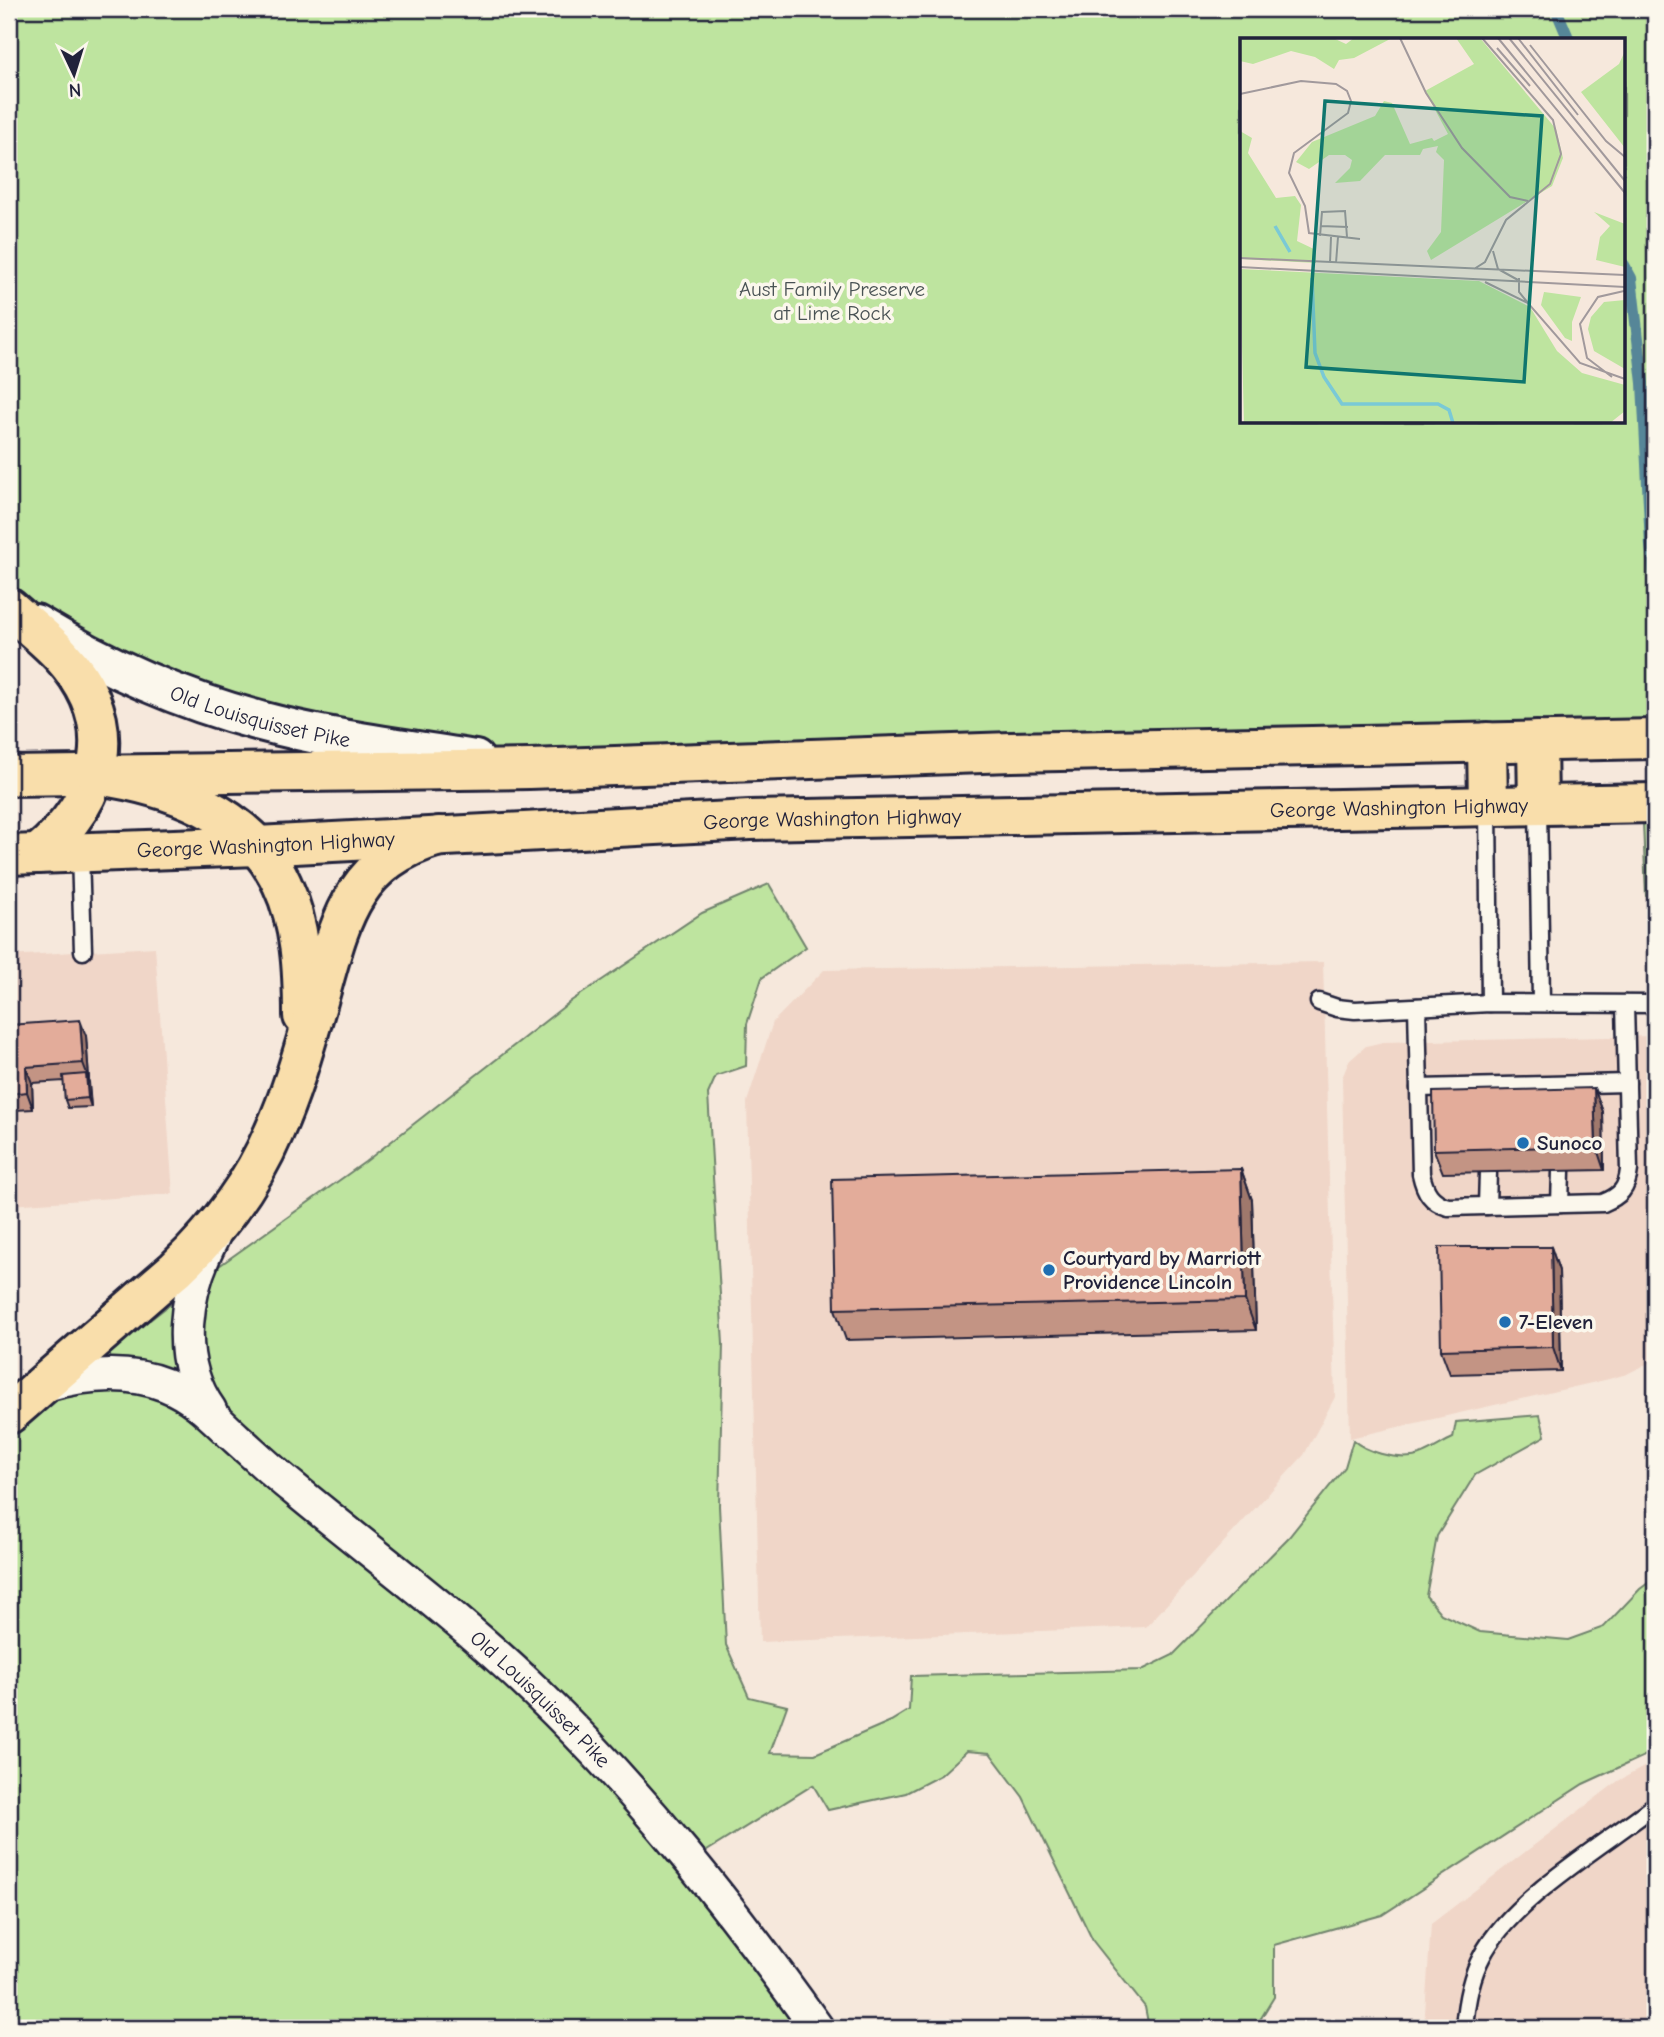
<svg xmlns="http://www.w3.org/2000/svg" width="1664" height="2037" font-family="'Comic Neue',sans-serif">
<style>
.built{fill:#f0d6c8}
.green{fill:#bee49f;stroke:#70836d;stroke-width:2;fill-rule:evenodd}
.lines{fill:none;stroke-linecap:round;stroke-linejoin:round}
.stream{stroke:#578698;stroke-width:12}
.service-casing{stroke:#22223b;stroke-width:21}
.minor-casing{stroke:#22223b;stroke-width:37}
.tertiary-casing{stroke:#22223b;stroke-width:44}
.primary-casing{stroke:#22223b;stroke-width:44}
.motorway-casing{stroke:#22223b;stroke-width:44}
.service{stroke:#fbf7ec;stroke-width:16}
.minor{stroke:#fbf7ec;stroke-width:32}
.tertiary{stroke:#fbf7ec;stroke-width:38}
.primary{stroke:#f9deab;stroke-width:38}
.motorway{stroke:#f9deab;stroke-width:38}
.wall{fill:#c39484;stroke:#22223b;stroke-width:2}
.shaded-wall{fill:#9f786c;stroke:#22223b;stroke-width:2}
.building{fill:#e3ac9a;stroke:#22223b;stroke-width:2}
.poi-dot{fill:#1f6fb2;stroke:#fbf7ec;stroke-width:2.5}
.labels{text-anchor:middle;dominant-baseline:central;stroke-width:7;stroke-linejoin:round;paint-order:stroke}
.park-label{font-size:21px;fill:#495254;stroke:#fbf7ec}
.street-label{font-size:21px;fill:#22223b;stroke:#fbf7ec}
.poi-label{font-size:21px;font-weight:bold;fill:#22223b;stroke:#fbf7ec;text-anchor:start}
.inset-river{fill:none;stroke:#7ac9d6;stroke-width:3.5}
.inset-road{fill:none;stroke:#a1999c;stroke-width:2}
.view{fill:#0f766e;fill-opacity:0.15;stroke:#0f766e;stroke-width:3.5}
.inset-edge{fill:none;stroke:#22223b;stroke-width:3.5}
</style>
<rect width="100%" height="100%" fill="#f6e8dc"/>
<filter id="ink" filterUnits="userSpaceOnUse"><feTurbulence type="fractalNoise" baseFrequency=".0143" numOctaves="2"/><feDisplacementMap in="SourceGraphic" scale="14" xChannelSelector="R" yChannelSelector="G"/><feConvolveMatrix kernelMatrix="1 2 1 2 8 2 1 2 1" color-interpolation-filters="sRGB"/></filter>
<g filter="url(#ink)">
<g class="built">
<polygon points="155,947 173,1194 9,1205 9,956"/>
<polygon points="1323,962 1335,1397 1304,1455 1146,1627 760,1642 747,1102 773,1022 824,970"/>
<polygon points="1655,1036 1655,1360 1627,1374 1609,1379 1350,1438 1342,1078 1349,1061 1366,1046 1383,1042"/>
<polygon points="1655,1761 1655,2028 1424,2028 1431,1924 1618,1781"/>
</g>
<g class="green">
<path d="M9 9H1655V725L449 753 152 675 9 591ZM1242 40H1624V422H1242Z"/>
<polygon points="1655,794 1655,898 1646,896 1642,799"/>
<path d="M769 884 806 947 762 978 747 1024 746 1066 716 1076 708 1094 723 1344 719 1506 726 1645 749 1697 787 1706 770 1753 815 1754 891 1721 909 1710 911 1676 1142 1670 1173 1655 1289 1537 1345 1467 1353 1440C1366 1452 1394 1459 1412 1457 1424 1456 1441 1443 1453 1438L1456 1422 1540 1415 1545 1436 1475 1475 1437 1536 1426 1596 1441 1614 1480 1632 1568 1640 1604 1627 1640 1589 1655 1578V1751L1583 1784 1382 1915 1274 1945V1997L1255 2028H1149L1145 2007 1093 1941 1023 1797 990 1753 967 1751 941 1775 906 1793 828 1810 813 1785 707 1851 701 1859 825 2028H9V1392L94 1318 150 1320 219 1266 365 1162 571 1001 702 913Z"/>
</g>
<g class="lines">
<g class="stream">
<polyline points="1556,9 1569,40"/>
<polyline points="1624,265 1631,278 1643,383 1651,545 1655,579"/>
</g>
<defs>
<g id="service">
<polyline points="1538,805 1541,1002"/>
<polyline points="1488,806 1490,1003"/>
<polyline points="80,854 83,951"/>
<polyline points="1319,1002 1337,1008 1355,1010 1490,1003 1655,1004"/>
<path d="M1417 1007 1421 1174C1425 1192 1431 1202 1448 1207L1603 1203C1620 1196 1627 1189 1629 1170L1625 1004"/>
<polyline points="1419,1088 1627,1083"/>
<polyline points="1560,1204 1561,1171"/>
<polyline points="1487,1206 1488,1172"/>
<path d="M1464 2028C1466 2003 1470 1978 1482 1956 1510 1900 1605 1844 1655 1805"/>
</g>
<g id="minor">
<path id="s1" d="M42 1386C83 1374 126 1369 166 1385 196 1397 215 1419 237 1439 256 1456 274 1473 293 1488 375 1556 460 1618 536 1692 642 1794 732 1909 817 2028"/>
<path d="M210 1410C173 1358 185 1290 213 1237"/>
</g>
<g id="tertiary">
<path id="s2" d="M35 624C104 666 181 700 260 721 330 740 403 748 475 760"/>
</g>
<g id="primary">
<path d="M9 608C26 623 45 638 61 655 124 724 104 798 38 854"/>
<polyline points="1537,741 1538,805"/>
<polyline points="1487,742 1488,806"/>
<polyline points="9,776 529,769 1011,752 1655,739"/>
<path id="s3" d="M9 855 257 846 750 820 1655 803"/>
</g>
<g id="motorway">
<path d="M96 775C168 785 250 813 282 884 301 924 303 972 303 1016"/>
<path d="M9 1414 176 1269C217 1230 252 1184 274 1132 293 1090 305 1045 318 1001 340 923 350 862 439 836"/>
</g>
</defs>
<use href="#service" class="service-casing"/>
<use href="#minor" class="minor-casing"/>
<use href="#tertiary" class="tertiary-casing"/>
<use href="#primary" class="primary-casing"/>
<use href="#motorway" class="motorway-casing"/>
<use href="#service" class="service"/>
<use href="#minor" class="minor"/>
<use href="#tertiary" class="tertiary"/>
<use href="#primary" class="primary"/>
<use href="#motorway" class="motorway"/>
</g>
<g class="wall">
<polygon points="9,1025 86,1036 89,1079 88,1079 91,1107 68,1108 65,1100 64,1081 32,1083 33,1109 15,1110 9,1094"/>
<polygon points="1594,1088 1603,1112 1604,1170 1443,1173 1434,1150"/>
<polygon points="1241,1169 1252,1200 1256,1330 846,1340 835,1309"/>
<polygon points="1551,1247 1559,1271 1561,1371 1450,1374 1441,1350"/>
</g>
<g class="shaded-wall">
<polygon points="80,1020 86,1036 89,1079 83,1063"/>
<polygon points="26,1067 32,1083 33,1109 27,1092"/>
<polygon points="86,1074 89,1082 91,1107 88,1098"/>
<polygon points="1594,1088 1603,1112 1604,1170 1596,1146"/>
<polygon points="1241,1169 1252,1200 1256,1330 1245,1300"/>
<polygon points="1551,1247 1559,1271 1561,1371 1553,1347"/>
</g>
<g class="building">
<polygon points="80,1020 83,1063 26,1067 27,1092 9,1094 9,1025"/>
<polygon points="86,1074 88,1098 65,1100 63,1076"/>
<polygon points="1594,1088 1596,1146 1434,1150 1433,1092"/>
<polygon points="1241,1169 1245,1300 835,1309 832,1179"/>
<polygon points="1439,1247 1551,1247 1553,1347 1441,1350"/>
</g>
</g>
<g class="poi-dot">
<circle cx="1523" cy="1143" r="7"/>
<circle cx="1049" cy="1270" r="7"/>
<circle cx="1505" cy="1322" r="7"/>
</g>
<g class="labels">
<g class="park-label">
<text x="832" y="289">Aust Family Preserve<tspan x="832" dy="24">at Lime Rock</tspan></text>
</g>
<g class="street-label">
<text stroke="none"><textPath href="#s2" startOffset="245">Old Louisquisset Pike</textPath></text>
<text stroke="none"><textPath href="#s3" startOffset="1391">George Washington Highway</textPath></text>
<text stroke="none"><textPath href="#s3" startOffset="824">George Washington Highway</textPath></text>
<text stroke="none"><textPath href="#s3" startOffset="257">George Washington Highway</textPath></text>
<text stroke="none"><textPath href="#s1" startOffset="616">Old Louisquisset Pike</textPath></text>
</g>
<g class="poi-label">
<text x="1537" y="1143">Sunoco</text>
<text x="1063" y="1258">Courtyard by Marriott<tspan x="1063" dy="24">Providence Lincoln</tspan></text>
<text x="1519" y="1322">7-Eleven</text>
</g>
</g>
<g transform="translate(1240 38)">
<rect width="385" height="385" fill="#f6e8dc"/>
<path d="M0 0H93L106 6 114 0H152L114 20 99 22 94 31 75 19 51 13 13 26 0 23ZM216 0H240L316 91 323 120 312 148 191 222 187 213 201 194 204 122 196 114 198 108 183 111 180 117H145L120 143 95 145 110 130 112 122 105 117H89L69 131 56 124 72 104 135 78 144 63 152 65 170 106 192 100 194 103 208 96 185 53 234 26ZM385 13V110L341 54 379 26ZM0 93 12 100 8 115 36 160 55 158 61 167 57 203 76 212V225L0 221ZM354 174 385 186V229L356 222 360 199 370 188ZM0 231 239 243 290 269 317 313 342 335 385 347V373L370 385H4ZM304 254 341 259 332 284V303L325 300 301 267ZM385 262V331L354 313 348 291 351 279 364 264Z" fill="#bee49f"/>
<path class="inset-river" d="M35 188 50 214M72 240 75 315 84 339 102 366H198L209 372 213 385"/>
<path class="inset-road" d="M160 0 186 55 222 110 270 159 288 163M258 0 385 155M269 0 385 143M278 0 338 77M290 7 366 103 385 119M257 10 290 48M0 56 61 43 96 46 107 53 111 63 108 75 54 115 49 135 65 168 69 195 120 201M81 188 108 189M80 198 82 174 105 173 107 199M253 213 258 231 278 242M0 220 385 237M90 225 91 199M96 225 98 199M0 229 385 249M234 231 245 224 266 182 310 146 321 116 313 82 242 0M279 240V254L288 265M245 244 288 265 340 325 385 341M372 339 347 320 340 286 358 259 384 253"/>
<path class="view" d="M85 63 302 78 284 344 66 329Z"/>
<rect width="385" height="385" class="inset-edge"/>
</g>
<rect width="1664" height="2037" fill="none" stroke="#fbf7ec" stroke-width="35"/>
<rect x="18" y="18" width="1629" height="2002" fill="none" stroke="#22223b" stroke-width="2.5" filter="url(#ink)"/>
<g transform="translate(74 74) rotate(176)" stroke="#fbf7ec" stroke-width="5" paint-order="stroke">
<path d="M0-5L12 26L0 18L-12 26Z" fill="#22223b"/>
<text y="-10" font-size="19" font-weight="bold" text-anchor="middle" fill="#22223b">N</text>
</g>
</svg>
